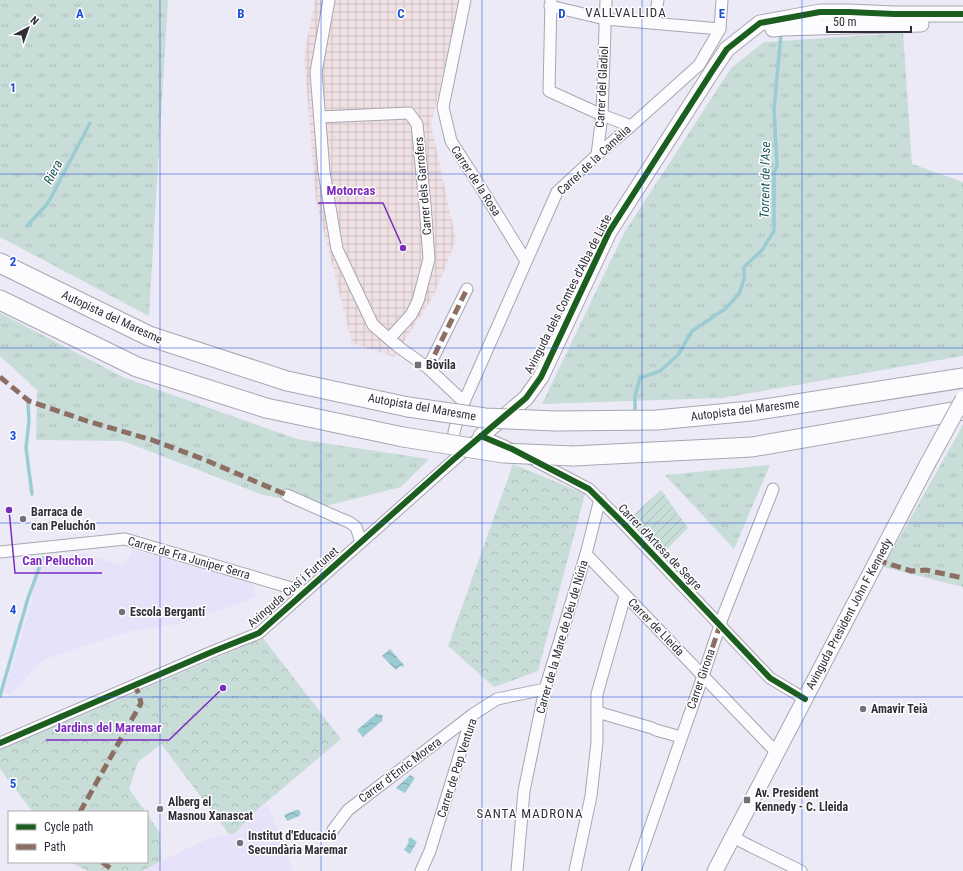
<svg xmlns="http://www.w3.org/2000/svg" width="963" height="871" font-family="'Roboto Condensed',sans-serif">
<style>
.industrial{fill:url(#industrial-grid)}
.built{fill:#e6e2fa}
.grass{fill:url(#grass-tufts)}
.park{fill:url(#park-crowns)}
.garden{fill:url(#garden-furrows)}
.water{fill:url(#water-waves)}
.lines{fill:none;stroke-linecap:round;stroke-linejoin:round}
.stream{stroke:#9cccd3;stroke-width:3.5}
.street-casing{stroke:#a8a6b0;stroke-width:13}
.secondary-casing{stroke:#a8a6b0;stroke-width:17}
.highway-casing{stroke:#a8a6b0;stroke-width:21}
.street{stroke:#fcfcfe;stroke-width:11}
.secondary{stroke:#fcfcfe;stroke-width:15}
.highway{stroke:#fcfcfe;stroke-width:19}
.secondary-bridge-casing{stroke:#a8a6b0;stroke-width:17;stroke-linecap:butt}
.highway-bridge-casing{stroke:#a8a6b0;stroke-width:21;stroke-linecap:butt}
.secondary-bridge{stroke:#fcfcfe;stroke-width:15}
.highway-bridge{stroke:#fcfcfe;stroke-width:19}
.quiet{stroke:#8d6e63;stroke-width:5;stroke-dasharray:10 5;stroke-linecap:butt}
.cycleway-casing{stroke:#fff;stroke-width:8}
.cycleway{stroke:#1b5e20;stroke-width:6}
.grid{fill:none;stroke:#1d4ed8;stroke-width:1;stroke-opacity:0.55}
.poi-dot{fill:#72707b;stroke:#fff;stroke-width:1.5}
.labels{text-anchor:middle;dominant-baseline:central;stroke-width:3;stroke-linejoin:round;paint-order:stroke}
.street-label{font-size:12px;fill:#302e38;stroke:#fff}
.poi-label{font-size:12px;font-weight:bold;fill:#302e38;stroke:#fff;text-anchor:start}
.neighbourhood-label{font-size:13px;letter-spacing:1px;fill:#302e38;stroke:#fff}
.water-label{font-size:13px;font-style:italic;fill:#1c585b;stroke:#fff}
.grid-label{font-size:13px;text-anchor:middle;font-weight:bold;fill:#1d4ed8;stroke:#fff;stroke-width:3;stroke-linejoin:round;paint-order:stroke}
.leader{fill:none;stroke:#7b2cbf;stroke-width:1.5}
.callout-dot{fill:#7b2cbf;stroke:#fff;stroke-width:1.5}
.callout-label{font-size:13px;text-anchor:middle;font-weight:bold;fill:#7b2cbf;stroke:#fff;stroke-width:3;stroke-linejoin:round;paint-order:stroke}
</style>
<defs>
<pattern id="industrial-grid" width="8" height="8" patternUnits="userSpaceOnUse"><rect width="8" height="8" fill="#efe0e3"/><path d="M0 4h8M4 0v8" fill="none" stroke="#cdc0c4"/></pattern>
<pattern id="grass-tufts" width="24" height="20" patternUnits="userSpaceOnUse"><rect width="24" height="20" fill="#c8ddd8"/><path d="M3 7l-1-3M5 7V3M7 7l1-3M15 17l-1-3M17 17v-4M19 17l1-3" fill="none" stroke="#acbeba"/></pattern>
<pattern id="park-crowns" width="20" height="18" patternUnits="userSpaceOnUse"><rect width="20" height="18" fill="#c8ddd8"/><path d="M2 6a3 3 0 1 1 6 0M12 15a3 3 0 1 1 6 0" fill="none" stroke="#acbeba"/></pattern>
<pattern id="garden-furrows" width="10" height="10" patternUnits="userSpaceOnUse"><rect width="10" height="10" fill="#c8ddd8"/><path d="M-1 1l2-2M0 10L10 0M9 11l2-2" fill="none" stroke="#acbeba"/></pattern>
<pattern id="water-waves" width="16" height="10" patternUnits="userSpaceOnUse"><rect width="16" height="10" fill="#9cccd3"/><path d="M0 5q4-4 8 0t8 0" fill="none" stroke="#80a6ac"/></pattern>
</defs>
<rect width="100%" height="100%" fill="#eceaf7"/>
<polygon class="industrial" points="315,0 458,0 458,9 431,125 456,240 434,295 394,357 352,343 316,201 304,57"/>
<g class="built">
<polygon points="133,550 251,581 256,597 184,623 131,631 43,660 10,695 4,692 32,601 34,561 83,553 123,566"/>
<polygon points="268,805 293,871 142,871 184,850 212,837 234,834 256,811"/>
</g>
<g class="grass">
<polygon points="0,0 168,0 149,316 0,237"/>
<polygon points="903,33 912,164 963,182 963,356 722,398 542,404 624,233 731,68 764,42"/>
<polygon points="0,313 125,378 297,439 429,459 401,487 326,506 263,495 123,441 36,440 37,390 0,356"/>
<polygon points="963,425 963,587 883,567"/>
<polygon points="770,465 734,549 665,475"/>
</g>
<g class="park">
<polygon points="513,464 585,494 538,671 494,687 448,646"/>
<polygon points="263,638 341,739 256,811 234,834 229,834 161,744 138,762 129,789 146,812 33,812 0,769 0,750"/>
<polygon points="147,814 160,833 161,861 142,871 87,871 74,864 72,862 147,862"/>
</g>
<polygon class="garden" points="661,490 688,528 662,554 629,519"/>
<g class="water">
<polygon points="390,649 404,665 403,667 400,666 396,670 382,656"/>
<polygon points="377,713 378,715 380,714 383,716 382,719 383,720 363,737 357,730"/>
<polygon points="410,775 415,778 405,793 396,788"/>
<polygon points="296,810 299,810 301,814 299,816 287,821 284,815"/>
<polygon points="410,837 417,842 410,854 404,850 409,842 408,840"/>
</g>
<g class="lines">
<g class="stream">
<polyline points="27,226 48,203 90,123"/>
<polyline points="28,403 29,421 26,448 32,494"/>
<polyline points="635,409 635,396 640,378 660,371 678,355 692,331 725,309 739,294 744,279 744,267 762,250 774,231 774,172 777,166 774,110 781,34"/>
<polyline points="0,696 28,598 43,558"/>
</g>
<defs>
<g id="street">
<polyline points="329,0 316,72 324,172 337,249 373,325 400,348 428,368 464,402 458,417 454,432 454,451"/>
<polyline points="465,0 443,107 451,141 476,180 526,261"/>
<polyline points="551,0 549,91 602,115 631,126"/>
<polyline points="550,6 605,19 720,29"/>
<polyline points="654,23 658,0"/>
<polyline points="320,117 409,113 417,124 425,205 429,259 418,301 411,315 389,339"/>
<polyline points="597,155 602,115 606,0"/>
<polyline points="428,368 467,289"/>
<polyline points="464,402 557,192 597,155 631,126 699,65 720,29 722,0"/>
<polyline points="528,457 589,489 624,524 770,678 805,699"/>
<polyline points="287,495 339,518 349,522 356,527 361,542"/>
<polyline points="0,552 125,539 305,592"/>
<polyline points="586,554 776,752"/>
<polyline points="597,712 652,728"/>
<polyline points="656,730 681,737"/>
<polyline points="0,743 214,651 259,633 481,436 509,448"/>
<polyline points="333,830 348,810 472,715 497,699 545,689"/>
<polyline points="733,837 750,846 801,871"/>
<polyline points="421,871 430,851 472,715"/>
<polyline points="517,871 524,791 545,689 586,554 600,499"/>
<polyline points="575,871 591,796 597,742 597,694 625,596"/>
<polyline points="635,871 703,676 723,616 773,489"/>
</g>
<g id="secondary">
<polyline points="773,29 782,28 921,24"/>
<polyline points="481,436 526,398 541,377 609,232 713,70 727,49 760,23 820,12 849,12 894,14 963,14"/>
<polyline points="715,871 928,463"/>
</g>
<g id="highway">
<polyline points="0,263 149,336 287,381 408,407"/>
<polyline points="0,300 137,367 266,408 403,437"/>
<polyline points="556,421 657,420 751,411 963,378"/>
<polyline points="573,456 752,447 963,410"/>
</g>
</defs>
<use href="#street" class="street-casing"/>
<use href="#secondary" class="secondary-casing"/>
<use href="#highway" class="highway-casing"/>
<use href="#street" class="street"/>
<use href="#secondary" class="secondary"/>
<use href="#highway" class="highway"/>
<defs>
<polyline id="secondary-bridge" points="928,463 963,399"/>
<g id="highway-bridge">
<polyline points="408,407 485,418 556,421"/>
<polyline points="403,437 503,453 573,456"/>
</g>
</defs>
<use href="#secondary-bridge" class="secondary-bridge-casing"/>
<use href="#highway-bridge" class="highway-bridge-casing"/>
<use href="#secondary-bridge" class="secondary-bridge"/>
<use href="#highway-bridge" class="highway-bridge"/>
<g class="quiet">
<polyline points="428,368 467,289"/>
<polyline points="0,377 29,401 87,421 152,440 203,459 287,495"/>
<polyline points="877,560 911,571 926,570 963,578"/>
<polyline points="703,676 720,625"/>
<polyline points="80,812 141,703 139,695 135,685"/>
<polyline points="102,862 114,871"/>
</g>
<defs>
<g id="cycleway">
<polyline points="481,436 512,449 589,489 624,524 770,678 805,699"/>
<polyline points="0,743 214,651 259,633 454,459 526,398 541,377 609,232 713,70 727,49 760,23 820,12 849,12 894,14 963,14"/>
</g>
</defs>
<use href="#cycleway" class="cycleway-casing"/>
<use href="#cycleway" class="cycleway"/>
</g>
<path class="grid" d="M160 0V871M321 0V871M482 0V871M642 0V871M802 0V871M0 174H963M0 348H963M0 523H963M0 697H963"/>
<g class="poi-dot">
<rect x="414" y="361" width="8" height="8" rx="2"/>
<circle cx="23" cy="519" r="4"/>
<circle cx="122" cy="612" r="4"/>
<circle cx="863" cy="709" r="4"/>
<rect x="743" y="796" width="8" height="8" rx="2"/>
<circle cx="160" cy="809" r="4"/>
<circle cx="240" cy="843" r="4"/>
</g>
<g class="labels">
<g class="street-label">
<text transform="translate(602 87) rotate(-87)">Carrer del Gladiol</text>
<text transform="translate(594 160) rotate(-43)">Carrer de la Camèlia</text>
<text transform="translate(476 181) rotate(57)">Carrer de la Rosa</text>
<text transform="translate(423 186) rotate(-95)">Carrer dels Garrofers</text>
<text transform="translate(568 294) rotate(-63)">Avinguda dels Comtes d'Alba de Liste</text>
<text transform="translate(112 317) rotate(25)">Autopista del Maresme</text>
<text transform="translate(422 407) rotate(10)">Autopista del Maresme</text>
<text transform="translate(745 410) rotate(-7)">Autopista del Maresme</text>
<text transform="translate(660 547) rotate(46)">Carrer d'Artesa de Segre</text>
<text transform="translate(189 558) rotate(16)">Carrer de Fra Juniper Serra</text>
<text transform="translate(293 587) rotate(-41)">Avinguda Cusí i Furtunet</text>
<text transform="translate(849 614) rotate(-62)">Avinguda President John F Kennedy</text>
<text transform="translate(656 627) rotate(46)">Carrer de Lleida</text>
<text transform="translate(562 637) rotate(-74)">Carrer de la Mare de Déu de Núria</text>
<text transform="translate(701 679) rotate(-71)">Carrer Girona</text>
<text transform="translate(457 768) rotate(-72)">Carrer de Pep Ventura</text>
<text transform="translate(400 770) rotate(-37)">Carrer d'Enric Morera</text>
</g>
<g class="poi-label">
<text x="426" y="365">Bòvila</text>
<text x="31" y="512">Barraca de<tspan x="31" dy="14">can Peluchón</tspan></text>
<text x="130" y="612">Escola Bergantí</text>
<text x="871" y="709">Amavir Teià</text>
<text x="755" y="793">Av. President<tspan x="755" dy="14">Kennedy - C. Lleida</tspan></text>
<text x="168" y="802">Alberg el<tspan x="168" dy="14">Masnou Xanascat</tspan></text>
<text x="248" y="836">Institut d'Educació<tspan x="248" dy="14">Secundària Maremar</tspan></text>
</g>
<g class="neighbourhood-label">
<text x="626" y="12">VALLVALLIDA</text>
<text x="530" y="813">SANTA MADRONA</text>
</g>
<g class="water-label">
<text transform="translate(53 172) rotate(-62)">Riera</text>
<text transform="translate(765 180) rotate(-89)">Torrent de l'Ase</text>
</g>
</g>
<g class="grid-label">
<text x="80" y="18">A</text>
<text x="241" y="18">B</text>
<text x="401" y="18">C</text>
<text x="562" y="18">D</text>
<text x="722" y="18">E</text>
<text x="13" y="92">1</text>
<text x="13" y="266">2</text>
<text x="13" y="440">3</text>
<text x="13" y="614">4</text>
<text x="13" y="788">5</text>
</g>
<path class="leader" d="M403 248L383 203H318M9 510L15 573H102M223 688L169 740H46"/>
<g class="callout-dot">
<circle cx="403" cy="248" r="4"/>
<circle cx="9" cy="510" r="4"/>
<circle cx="223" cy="688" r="4"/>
</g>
<g class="callout-label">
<text x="351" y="195">Motorcas</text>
<text x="58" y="565">Can Peluchon</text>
<text x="108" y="732">Jardins del Maremar</text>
</g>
<rect x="8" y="811" width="140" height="52" fill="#ffffff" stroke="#acabaf"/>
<rect x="16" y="824" width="20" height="6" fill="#1b5e20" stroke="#acabaf"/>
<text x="44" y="831" font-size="12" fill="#302e38">Cycle path</text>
<rect x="16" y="844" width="20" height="6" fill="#8d6e63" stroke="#acabaf"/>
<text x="44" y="851" font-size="12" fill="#302e38">Path</text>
<g transform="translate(28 28) rotate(41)" stroke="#ffffff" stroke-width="3" paint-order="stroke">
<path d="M0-3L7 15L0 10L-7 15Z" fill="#302e38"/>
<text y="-6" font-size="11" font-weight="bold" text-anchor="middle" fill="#302e38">N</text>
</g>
<path d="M827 26v6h84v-6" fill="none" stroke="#302e38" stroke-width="2"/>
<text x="833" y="26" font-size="12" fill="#302e38" stroke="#ffffff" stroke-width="3" paint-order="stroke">50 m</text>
</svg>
